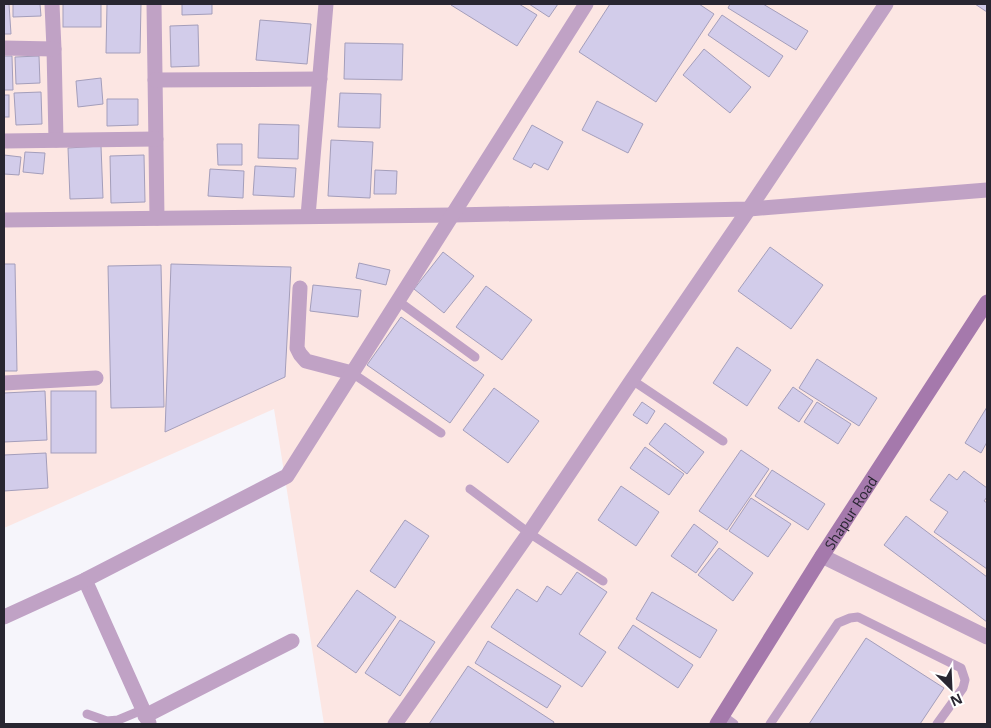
<svg xmlns="http://www.w3.org/2000/svg" width="991" height="728" font-family="'Open Sans',sans-serif">
<style>
.industrial{fill:#fce6e3}
.building{fill:#d2ccea;stroke:#a49ebb}
.lines{fill:none;stroke-linecap:round;stroke-linejoin:round}
.lane{stroke:#c0a2c5;stroke-width:9}
.street{stroke:#c0a2c5;stroke-width:15}
.secondary{stroke:#a579ac;stroke-width:15}
.labels{text-anchor:middle;dominant-baseline:central;stroke-width:4;stroke-linejoin:round;paint-order:stroke}
.street-label{font-size:14px;fill:#282631;stroke:#fff}
</style>
<rect width="100%" height="100%" fill="#f6f5fb"/>
<polygon class="industrial" points="4,4 987,4 987,724 324,724 274,409 4,528"/>
<g class="building">
<polygon points="4,4 9,4 11,34 4,34"/>
<polygon points="13,4 40,4 41,16 13,17"/>
<rect x="63" y="4" width="38" height="23"/>
<polygon points="107,4 141,4 140,53 106,53"/>
<polygon points="182,4 212,4 212,14 182,15"/>
<polygon points="452,4 519,4 537,15 517,46 451,5"/>
<polygon points="529,4 558,4 549,17"/>
<polygon points="610,4 699,4 714,14 656,102 579,52"/>
<polygon points="730,4 763,4 808,31 796,50 728,8"/>
<polygon points="975,4 987,4 987,12"/>
<polygon points="722,15 783,56 769,77 708,35"/>
<polygon points="260,20 311,24 307,64 256,60"/>
<polygon points="198,25 199,66 171,67 170,26"/>
<polygon points="345,43 403,44 402,80 344,79"/>
<polygon points="704,49 751,87 730,113 683,75"/>
<polygon points="4,56 12,56 13,90 4,90"/>
<polygon points="39,56 40,83 16,84 15,57"/>
<polygon points="101,78 103,104 78,107 76,81"/>
<polygon points="41,92 42,124 16,125 14,93"/>
<polygon points="340,93 381,94 380,128 338,127"/>
<rect x="4" y="95" width="5" height="22"/>
<polygon points="107,99 138,99 138,125 107,126"/>
<polygon points="597,101 643,124 628,153 582,130"/>
<polygon points="259,124 299,125 298,159 258,158"/>
<polygon points="532,125 563,142 548,170 534,163 531,168 513,159"/>
<polygon points="331,140 373,142 370,198 328,196"/>
<polygon points="217,144 242,144 242,165 218,165"/>
<polygon points="101,146 103,198 70,199 68,148"/>
<polygon points="25,152 45,153 43,174 23,172"/>
<polygon points="4,155 21,157 19,175 4,174"/>
<polygon points="144,155 145,202 111,203 110,156"/>
<polygon points="255,166 296,168 294,197 253,195"/>
<polygon points="210,169 244,171 243,198 208,196"/>
<polygon points="375,170 397,171 396,194 374,194"/>
<polygon points="770,247 823,285 791,329 738,291"/>
<polygon points="443,252 474,276 444,313 414,289"/>
<polygon points="359,263 390,270 386,285 356,278"/>
<polygon points="4,264 15,264 17,371 4,371"/>
<polygon points="171,264 291,267 285,377 165,432"/>
<polygon points="161,265 164,407 111,408 108,266"/>
<polygon points="313,285 361,290 358,317 310,311"/>
<polygon points="486,286 532,320 502,360 456,327"/>
<polygon points="401,317 484,375 450,423 367,365"/>
<polygon points="737,347 771,370 747,406 713,383"/>
<polygon points="817,359 877,398 859,426 799,388"/>
<polygon points="793,387 813,401 799,422 778,408"/>
<polygon points="494,388 539,421 508,463 463,430"/>
<polygon points="45,391 47,440 4,442 4,393"/>
<rect x="51" y="391" width="45" height="62"/>
<polygon points="642,402 655,411 647,424 633,415"/>
<polygon points="817,402 851,424 838,444 804,422"/>
<polygon points="987,407 987,442 981,453 965,443"/>
<polygon points="665,423 704,452 687,474 649,444"/>
<polygon points="645,447 684,474 669,495 630,468"/>
<polygon points="741,450 769,469 727,530 699,511"/>
<polygon points="46,453 48,488 4,491 4,455"/>
<polygon points="772,470 825,504 808,530 755,496"/>
<polygon points="964,471 987,488 987,497 984,501 987,503 987,569 934,532 948,512 930,500 949,474 957,480"/>
<polygon points="621,486 659,512 636,546 598,520"/>
<polygon points="751,498 791,524 768,557 729,531"/>
<polygon points="906,516 987,577 987,622 884,545"/>
<polygon points="405,520 429,536 395,588 370,571"/>
<polygon points="694,524 718,542 696,573 671,556"/>
<polygon points="719,548 753,573 733,601 698,575"/>
<polygon points="577,572 607,592 579,634 606,652 582,687 491,627 517,589 537,602 547,586 561,595"/>
<polygon points="357,590 396,617 356,673 317,646"/>
<polygon points="652,592 717,630 700,658 636,619"/>
<polygon points="400,620 435,642 400,696 365,673"/>
<polygon points="633,625 693,665 678,688 618,648"/>
<polygon points="866,638 944,688 920,724 809,724"/>
<polygon points="488,641 561,686 547,708 475,663"/>
<polygon points="468,666 554,722 553,724 429,724"/>
</g>
<g class="lines">
<g class="lane">
<polyline points="398,301 475,357"/>
<polyline points="352,373 441,433"/>
<polyline points="632,380 723,441"/>
<polyline points="470,489 529,533 603,581"/>
<polyline points="87,714 107,721 118,720 142,710"/>
<polyline points="723,716 734,724"/>
<polyline points="770,724 838,623 850,618 858,617 961,668 965,680 963,688 937,724"/>
</g>
<g class="street">
<polyline points="52,4 54,49 56,140"/>
<polyline points="154,4 157,218"/>
<polyline points="4,48 54,49"/>
<polyline points="155,80 320,79"/>
<polyline points="4,141 156,139"/>
<polyline points="308,216 326,4"/>
<polyline points="4,220 453,215 749,209 987,190"/>
<polyline points="300,288 297,348 300,354 306,361 352,373"/>
<polyline points="4,383 96,378"/>
<polyline points="822,556 987,637"/>
<polyline points="85,580 149,723"/>
<polyline points="4,617 85,580 287,476 586,4"/>
<polyline points="145,716 292,641"/>
<polyline points="395,724 529,533 632,380 749,209 886,4"/>
</g>
<path class="secondary" id="s1" d="M717 724 822 556 987 302"/>
</g>
<g class="labels">
<g class="street-label">
<text stroke="none"><textPath href="#s1" startOffset="250">Shapur Road</textPath></text>
</g>
</g>
<rect width="991" height="728" fill="none" stroke="#282631" stroke-width="10"/>
<g transform="translate(951 688) rotate(156)" stroke="#ffffff" stroke-width="4" paint-order="stroke">
<path d="M0-4L9 19L0 12L-9 19Z" fill="#282631"/>
<text y="-8" font-size="14" font-weight="bold" text-anchor="middle" fill="#282631">N</text>
</g>
</svg>
